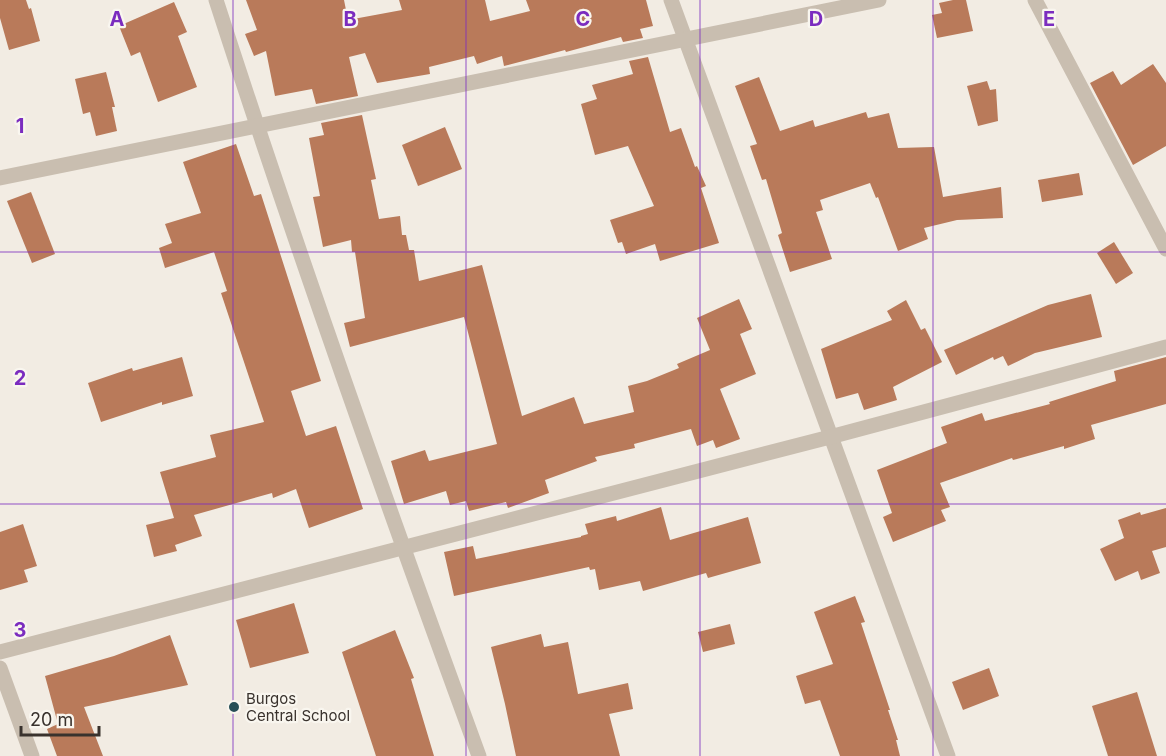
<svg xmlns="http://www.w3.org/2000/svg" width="1166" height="756" font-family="Inter,sans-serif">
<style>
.building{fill:#b97a5a}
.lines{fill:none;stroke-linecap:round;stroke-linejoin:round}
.minor{stroke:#c9beb0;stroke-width:15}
.grid{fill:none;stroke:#7b2cbf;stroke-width:1.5;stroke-opacity:0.55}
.poi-dot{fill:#264e56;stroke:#f9f6ef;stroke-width:2}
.labels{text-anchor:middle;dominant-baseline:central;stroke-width:4.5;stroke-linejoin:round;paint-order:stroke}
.poi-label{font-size:15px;fill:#39322d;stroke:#f9f6ef;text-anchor:start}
.grid-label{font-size:20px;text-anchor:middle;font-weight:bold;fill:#7b2cbf;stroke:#f9f6ef;stroke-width:4.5;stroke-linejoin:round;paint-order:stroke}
</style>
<rect width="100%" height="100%" fill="#f2ece3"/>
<g class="building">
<polygon points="0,0 26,0 29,9 31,8 40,41 9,50 0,18"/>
<polygon points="246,0 344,0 348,20 402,10 399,0 485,0 490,21 530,11 526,0 646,0 653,26 640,29 643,38 623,42 621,37 566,52 565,50 504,66 502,56 477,64 474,56 429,67 430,74 377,83 365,53 349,57 358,96 316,104 312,89 275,96 266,51 254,56 245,34 257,30"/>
<polygon points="953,0 966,0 973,31 937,38 932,15 942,13 939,3"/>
<polygon points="174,2 187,32 178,36 197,87 158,102 140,52 131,56 119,26"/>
<polygon points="648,57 670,132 681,128 695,167 697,166 706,186 701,188 719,243 660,261 655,244 626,254 622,242 618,243 610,220 654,206 628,146 595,155 581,104 597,99 592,85 633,74 629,61"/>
<polygon points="1153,64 1166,83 1166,146 1133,165 1090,83 1113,71 1121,85"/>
<polygon points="106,72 115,107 112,107 117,131 96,136 90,112 83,114 75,79"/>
<polygon points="759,77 780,131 813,120 815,127 866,112 868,118 889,113 898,148 934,147 943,197 1001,187 1003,218 957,220 924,228 928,239 898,251 878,197 876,198 870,183 820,200 823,210 816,212 832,259 790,272 778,235 782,233 766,179 762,180 750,146 757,144 735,86"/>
<polygon points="987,81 990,90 996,89 998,121 978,126 967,86"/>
<polygon points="362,115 376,179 371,180 379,219 400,216 402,235 406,235 409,250 414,250 419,281 482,265 522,416 574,397 584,424 634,412 628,386 647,381 679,368 677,364 710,350 697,318 739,299 752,329 740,334 756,374 720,389 740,439 716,448 713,440 697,446 691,429 634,444 635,448 595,457 597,461 545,480 549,493 508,508 506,502 469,511 466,501 450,505 446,491 404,504 391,461 425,450 429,461 497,444 464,317 350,347 344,323 365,318 355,252 352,252 351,240 323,247 313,197 320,196 309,138 324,135 321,123"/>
<polygon points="445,127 462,169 418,186 402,145"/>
<polygon points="236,144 254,196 261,194 321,381 291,391 306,436 336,426 363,509 309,528 296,489 273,498 272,493 194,515 202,536 175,545 177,551 154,557 146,525 174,518 160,472 216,457 210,435 264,422 221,293 227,291 214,252 165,268 159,248 172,243 165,224 201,213 183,162"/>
<polygon points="1079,173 1083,195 1042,202 1038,180"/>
<polygon points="31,192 55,254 32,263 7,201"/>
<polygon points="1114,242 1133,273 1116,284 1097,253"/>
<polygon points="1091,294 1102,337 1035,353 1008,366 1003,356 994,360 993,357 956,375 944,350 1048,305"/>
<polygon points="906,300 921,330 925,328 942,362 893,387 897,400 864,410 858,393 836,399 821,349 892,320 887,311"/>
<polygon points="182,357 193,396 162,405 162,402 101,422 88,383 132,368 133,371"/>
<polygon points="1166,357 1166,404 1091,425 1095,439 1064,449 1064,446 1013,460 1012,458 940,483 950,507 941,510 946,521 893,542 883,517 892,513 877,470 947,443 941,427 982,413 985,421 1050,404 1049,402 1116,381 1114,371"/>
<polygon points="661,507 670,540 748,517 761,563 708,578 706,573 643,591 640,581 599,590 595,569 590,570 589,567 454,596 444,552 473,546 476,559 581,537 581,536 588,534 585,524 616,516 617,521"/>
<polygon points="1166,508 1166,547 1152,551 1160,573 1141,580 1138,571 1115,581 1100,549 1124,538 1118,520 1140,512 1141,515"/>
<polygon points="23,524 37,566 24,570 28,582 0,590 0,532"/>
<polygon points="855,596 865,622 861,623 890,710 888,710 898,740 896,740 900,756 840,756 820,700 805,704 796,676 833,664 814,612"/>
<polygon points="294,603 309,653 250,668 236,620"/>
<polygon points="730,624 735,644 703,652 698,632"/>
<polygon points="395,630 414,678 411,679 434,756 376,756 342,652"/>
<polygon points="541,634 544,647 568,642 578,694 628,683 633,709 609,714 620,756 516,756 505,704 491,647"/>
<polygon points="170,635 188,685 84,707 103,756 57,756 47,729 58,724 45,676 114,656"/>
<polygon points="989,668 999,696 963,710 952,682"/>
<polygon points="1137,692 1157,756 1108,756 1092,706"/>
</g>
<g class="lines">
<g class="minor">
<path d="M216 0C298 254 387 505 479 756"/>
<polyline points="671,0 948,756"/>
<polyline points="1035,0 1166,249"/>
<polyline points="0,178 879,0"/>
<polyline points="0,652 830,437 1166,347"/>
<polyline points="0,668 32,756"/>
</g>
</g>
<path class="grid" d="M233 0V756M466 0V756M700 0V756M933 0V756M0 252H1166M0 504H1166"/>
<circle class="poi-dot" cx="234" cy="707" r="6"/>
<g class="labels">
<g class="poi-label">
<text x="246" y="698">Burgos<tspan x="246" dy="17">Central School</tspan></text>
</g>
</g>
<g class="grid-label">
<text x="117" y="26">A</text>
<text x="350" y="26">B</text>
<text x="583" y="26">C</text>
<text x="816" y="26">D</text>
<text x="1049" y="26">E</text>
<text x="20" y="133">1</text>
<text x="20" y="385">2</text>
<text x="20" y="637">3</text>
</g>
<path d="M21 726v9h78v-9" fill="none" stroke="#39322d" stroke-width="3"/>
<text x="30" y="726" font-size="18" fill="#39322d" stroke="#f9f6ef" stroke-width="4.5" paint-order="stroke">20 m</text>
</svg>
